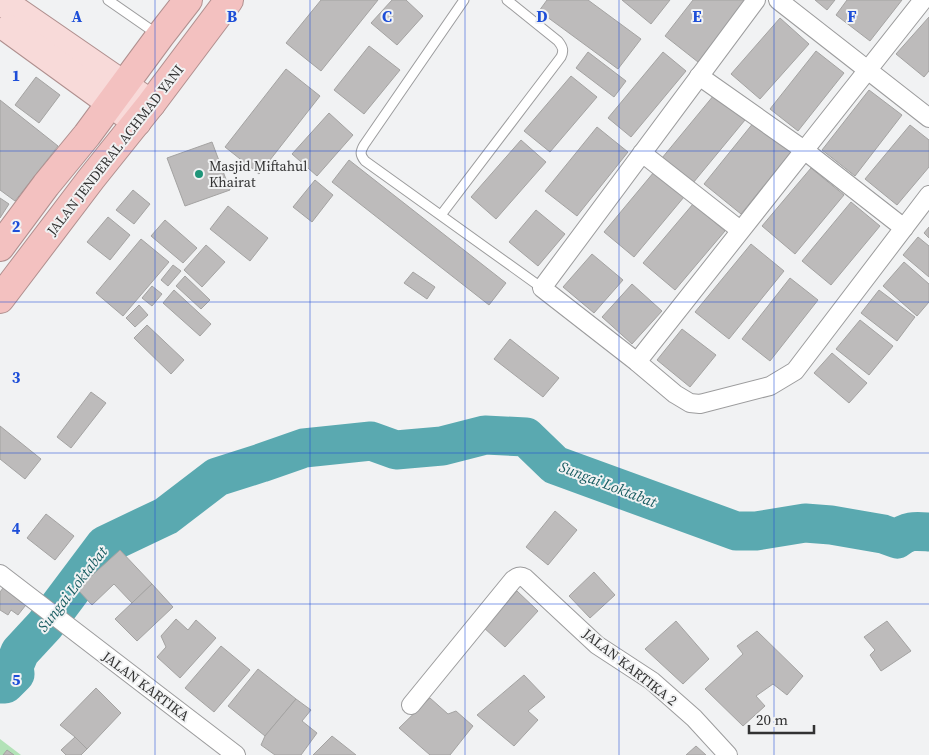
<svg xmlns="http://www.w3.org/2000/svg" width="929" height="755" font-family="'Source Serif 4',serif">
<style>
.green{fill:#b2e2b7}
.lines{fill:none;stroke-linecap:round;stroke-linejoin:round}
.river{stroke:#5aa9b0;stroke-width:39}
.building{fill:#bdbbbb;stroke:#a4a3a2}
.lane-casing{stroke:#9c9c9d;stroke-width:11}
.street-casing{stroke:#9c9c9d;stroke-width:20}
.primary-casing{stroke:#af8f8e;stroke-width:30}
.highway-casing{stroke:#af8f8e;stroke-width:30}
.lane{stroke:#fff;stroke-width:9}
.street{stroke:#fff;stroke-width:18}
.primary{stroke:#f8dad9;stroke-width:28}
.highway{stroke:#f3c1c0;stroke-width:28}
.grid{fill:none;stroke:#1d4ed8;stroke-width:1;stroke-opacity:0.55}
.poi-dot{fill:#1f9579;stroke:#f1f2f3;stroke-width:2}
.labels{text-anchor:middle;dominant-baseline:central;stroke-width:4;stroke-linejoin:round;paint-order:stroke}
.street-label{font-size:14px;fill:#323232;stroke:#f1f2f3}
.poi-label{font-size:14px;fill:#323232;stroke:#f1f2f3;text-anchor:start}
.water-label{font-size:15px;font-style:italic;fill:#185c61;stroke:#f1f2f3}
.grid-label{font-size:16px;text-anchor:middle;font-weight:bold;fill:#1d4ed8;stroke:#f1f2f3;stroke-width:4;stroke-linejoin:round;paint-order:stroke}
</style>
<rect width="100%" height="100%" fill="#f1f2f3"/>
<polygon class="green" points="0,739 21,755 0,755"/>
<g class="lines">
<path class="river" d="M0 684H5L15 674 14 666 20 652 45 625 105 545 166 516 217 477 261 463 304 448 371 441 396 450 442 446 485 435 526 437 555 465 736 531H756L805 523 831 525 883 534 897 539C908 530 915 531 929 532"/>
</g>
<g class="building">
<polygon points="321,0 378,0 321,71 286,43"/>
<polygon points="392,0 406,0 423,16 397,45 371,23"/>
<polygon points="547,0 588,0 641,39 618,69 539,11"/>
<polygon points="622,0 670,0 651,24"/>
<polygon points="693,0 746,0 698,62 665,36"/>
<polygon points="815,0 835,0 827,10"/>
<polygon points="847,0 902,0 870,41 836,15"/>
<polygon points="929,17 929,71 924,77 896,54"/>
<polygon points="780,18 809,44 760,99 731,74"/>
<polygon points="369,46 400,70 364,114 334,90"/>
<polygon points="816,51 844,73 798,131 770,109"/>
<polygon points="588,52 626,81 614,97 576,68"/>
<polygon points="663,52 686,71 631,137 608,118"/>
<polygon points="286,69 320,96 259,174 225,147"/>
<polygon points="571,76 597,97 550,152 524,131"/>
<polygon points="36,77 60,95 39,123 15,105"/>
<polygon points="869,90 902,115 855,176 822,150"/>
<polygon points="714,95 745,120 693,183 662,158"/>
<polygon points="0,100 58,146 15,201 0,190"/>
<polygon points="329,113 353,135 317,176 292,154"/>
<polygon points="754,122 791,152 741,214 704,184"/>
<polygon points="910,125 929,140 929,167 897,205 865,179"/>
<polygon points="597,127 628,152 577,216 545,191"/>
<polygon points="521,140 546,162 496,219 471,197"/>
<polygon points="212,142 230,190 185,206 167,158"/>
<polygon points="349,160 506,283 489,305 332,182"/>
<polygon points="811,168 844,195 795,254 762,226"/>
<polygon points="654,172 684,197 634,257 604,232"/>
<polygon points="315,180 333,195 312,222 293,207"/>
<polygon points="133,190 150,204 134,224 116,210"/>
<polygon points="0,198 9,204 0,218"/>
<polygon points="851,202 880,226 831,285 802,261"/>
<polygon points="693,204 725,231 675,290 643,263"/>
<polygon points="228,206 268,238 250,261 210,229"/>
<polygon points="536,210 565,234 538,266 509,242"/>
<polygon points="108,217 130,235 110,260 87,242"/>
<polygon points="165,220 197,248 183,263 151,236"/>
<polygon points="929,227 929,238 924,233"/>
<polygon points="918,237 929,246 929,277 903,255"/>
<polygon points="141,239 169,262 123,316 96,293"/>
<polygon points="751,244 784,271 729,339 695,312"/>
<polygon points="206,245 225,262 202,287 184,270"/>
<polygon points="592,254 623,280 594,313 563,287"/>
<polygon points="904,262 929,284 929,302 917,316 883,286"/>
<polygon points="173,265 181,271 168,286 161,280"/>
<polygon points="413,272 435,287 427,299 404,283"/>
<polygon points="185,276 210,300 201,309 176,286"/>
<polygon points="790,278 818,300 770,361 742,339"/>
<polygon points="632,284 662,311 632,344 602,317"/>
<polygon points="152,286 162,294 152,306 142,298"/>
<polygon points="174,290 211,324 200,336 163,303"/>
<polygon points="879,290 915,317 897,341 861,313"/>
<polygon points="139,305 148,315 135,327 126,318"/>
<polygon points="860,320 893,346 869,375 836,349"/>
<polygon points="147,325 184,360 171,374 134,338"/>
<polygon points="682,329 716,355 690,387 657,360"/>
<polygon points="510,339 559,378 543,397 494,359"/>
<polygon points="832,353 867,383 849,403 814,373"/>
<polygon points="91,392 106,403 71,448 57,437"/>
<polygon points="0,426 41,459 25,479 0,459"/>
<polygon points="555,511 577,530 548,565 526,547"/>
<polygon points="46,514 74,536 55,560 27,538"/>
<polygon points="120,550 152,584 132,603 114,584 92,605 77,589"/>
<polygon points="594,572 615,595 590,618 569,596"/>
<polygon points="6,584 29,601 18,615 11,610 8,615 0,610 0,592"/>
<polygon points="152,584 173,607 137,641 115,619"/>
<polygon points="517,591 538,611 505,647 483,627"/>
<polygon points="176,619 188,630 196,620 216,638 180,678 157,657 166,647 161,636"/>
<polygon points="676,621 709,659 683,684 645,649"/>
<polygon points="887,621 911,651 881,671 870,655 875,650 864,637"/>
<polygon points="757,631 803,676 787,695 773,684 756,696 765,706 743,726 705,689 743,654 737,646"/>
<polygon points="221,646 250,670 214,712 185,688"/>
<polygon points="258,669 296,699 265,736 228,706"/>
<polygon points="524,675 545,697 528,711 538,720 514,746 477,715"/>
<polygon points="96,688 121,713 87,749 75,737 60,725"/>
<polygon points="430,698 448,714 456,711 473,726 450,755 430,755 399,728"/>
<polygon points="296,699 311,710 302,721 317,733 301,755 275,755 261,745 265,736"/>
<polygon points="332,736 356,755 313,755"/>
<polygon points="75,737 87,749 81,755 66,755 61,750"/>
<polygon points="696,746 706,755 686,755"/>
<polygon points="7,750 14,755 3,755"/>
</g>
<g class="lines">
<defs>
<g id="lane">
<polyline points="108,0 157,34"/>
<path d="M464 0 364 145C360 152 360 155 365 161L542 288"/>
<path d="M441 215 561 57C564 51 563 47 558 41L507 0"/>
</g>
<g id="street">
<polyline points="756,0 542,288 637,362 675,394 690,403 700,404 770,386 795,371 929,195"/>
<polyline points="778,0 929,118"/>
<polyline points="699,76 804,150 904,228"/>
<polyline points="642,153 740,230"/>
<polyline points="637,362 923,0"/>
<polyline points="0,574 236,755"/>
<path d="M411 705 513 580C517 577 520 575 525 578L597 645 652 681 694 718 728 755"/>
</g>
<g id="primary">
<polyline points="0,0 151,104"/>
<polyline points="9,29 137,122"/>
</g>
<g id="highway">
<polyline points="0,247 46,185 87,135 160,36 188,0"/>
<polyline points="0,299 91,179 151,104 229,0"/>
</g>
</defs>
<use href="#lane" class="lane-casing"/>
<use href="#street" class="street-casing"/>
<use href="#primary" class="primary-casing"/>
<use href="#highway" class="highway-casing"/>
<use href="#lane" class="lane"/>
<use href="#street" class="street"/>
<use href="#primary" class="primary"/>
<use href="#highway" class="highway"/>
</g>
<path class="grid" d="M155 0V755M310 0V755M465 0V755M619 0V755M774 0V755M0 151H929M0 302H929M0 453H929M0 604H929"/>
<circle class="poi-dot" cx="199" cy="174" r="5"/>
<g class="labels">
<g class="street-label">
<text transform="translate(115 150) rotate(-52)">JALAN JENDERAL ACHMAD YANI</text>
<text transform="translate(630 667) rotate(38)">JALAN KARTIKA 2</text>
<text transform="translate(146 686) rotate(37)">JALAN KARTIKA</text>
</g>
<g class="poi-label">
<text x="209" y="166">Masjid Miftahul<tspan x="209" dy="16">Khairat</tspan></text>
</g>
<g class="water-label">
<text transform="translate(608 484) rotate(21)">Sungai Loktabat</text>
<text transform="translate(72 589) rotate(-52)">Sungai Loktabat</text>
</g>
</g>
<g class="grid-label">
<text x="77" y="22">A</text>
<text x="232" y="22">B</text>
<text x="387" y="22">C</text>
<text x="542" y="22">D</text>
<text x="697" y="22">E</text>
<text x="852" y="22">F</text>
<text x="16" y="81">1</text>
<text x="16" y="232">2</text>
<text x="16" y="383">3</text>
<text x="16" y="534">4</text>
<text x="16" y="685">5</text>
</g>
<path d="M749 725v8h65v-8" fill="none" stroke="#323232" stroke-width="2.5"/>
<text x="756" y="725" font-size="15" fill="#323232" stroke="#f1f2f3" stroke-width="4" paint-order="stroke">20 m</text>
</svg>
